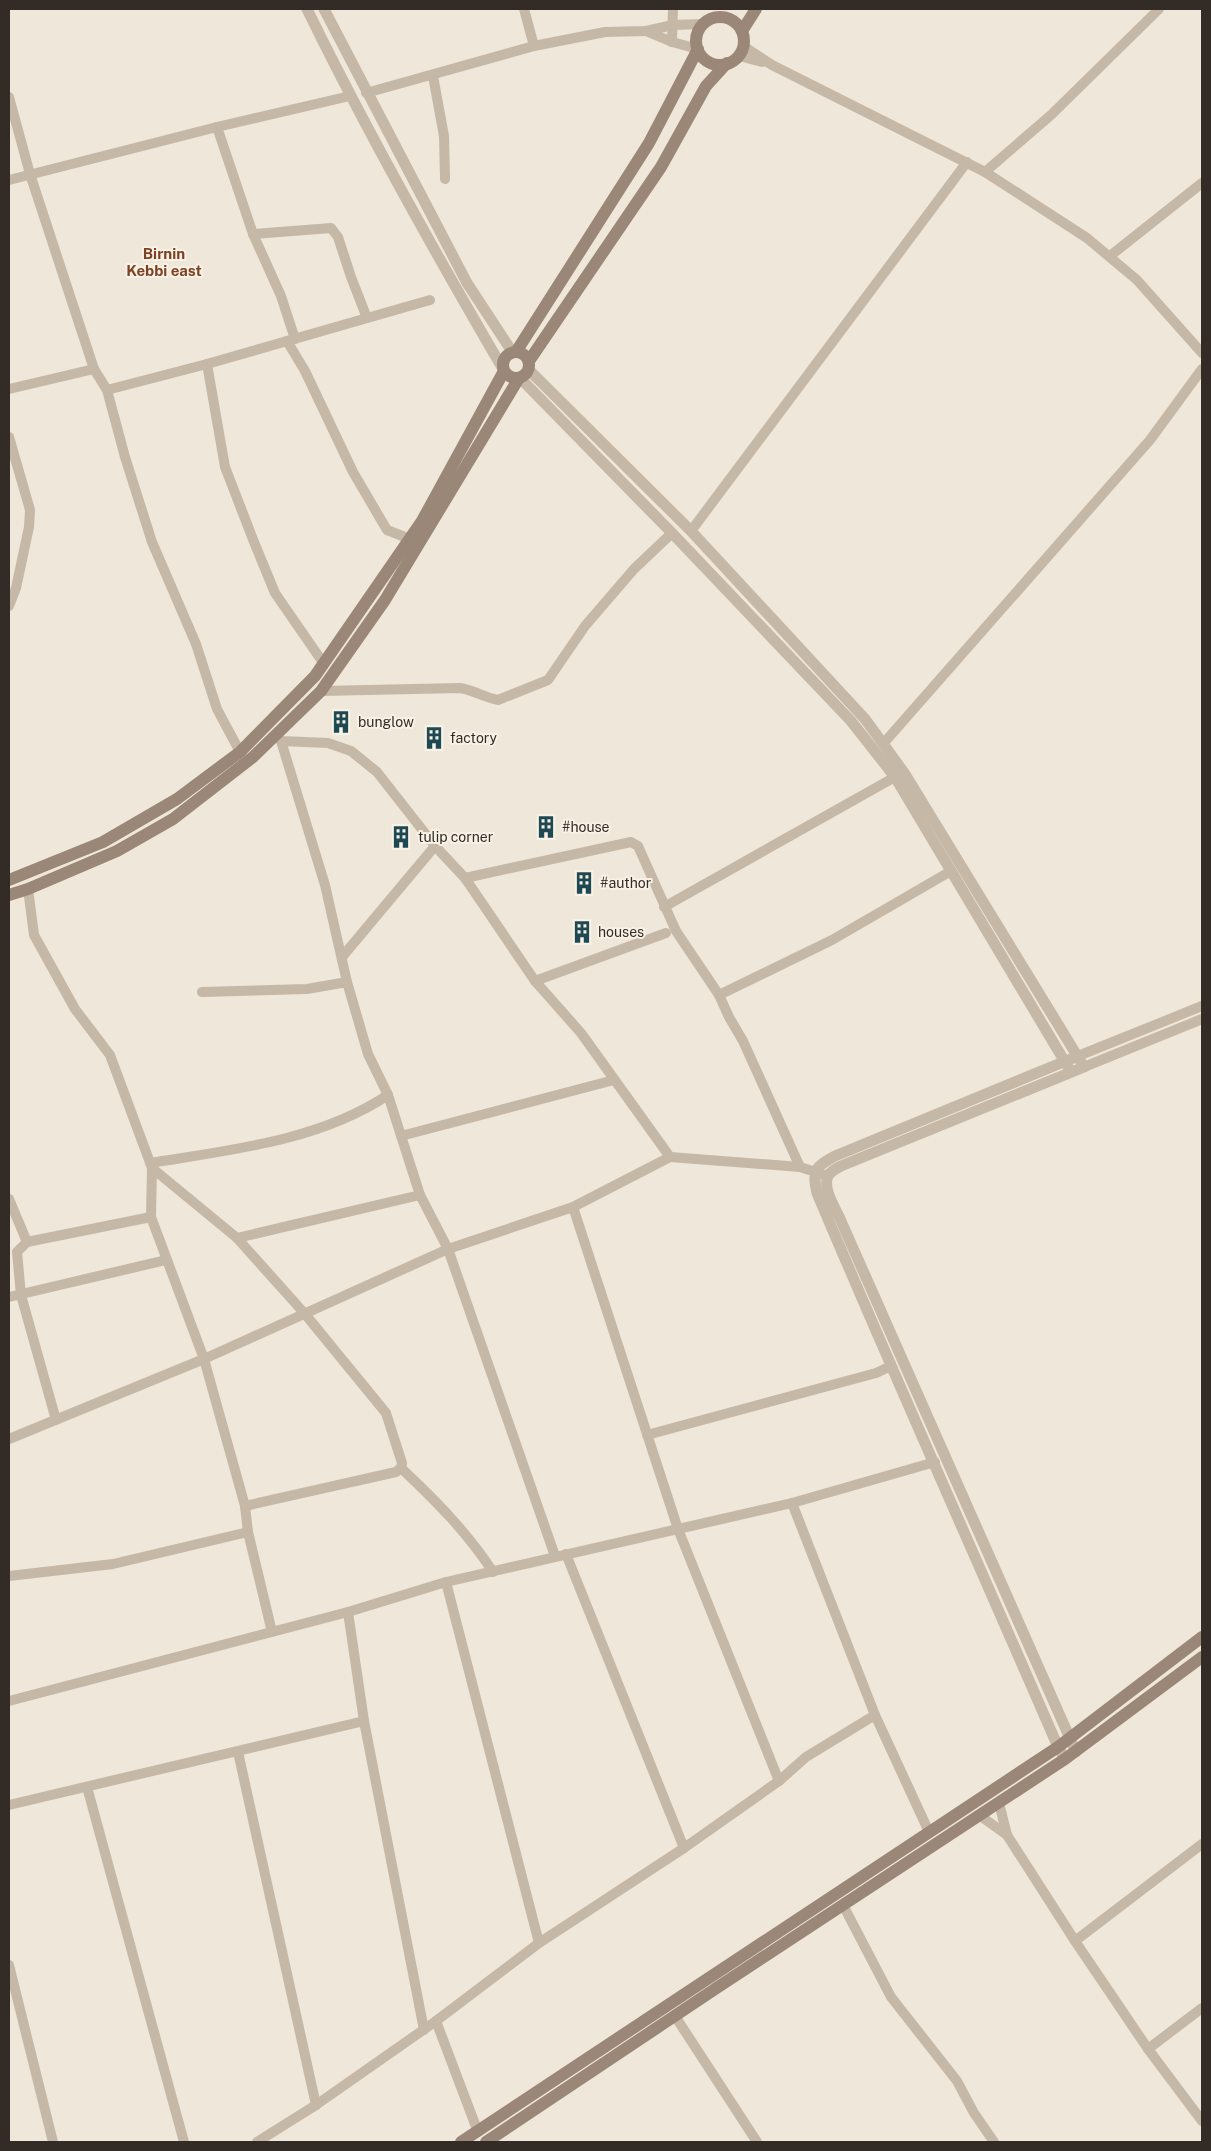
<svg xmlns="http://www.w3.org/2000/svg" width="1211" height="2151" font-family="'Public Sans',sans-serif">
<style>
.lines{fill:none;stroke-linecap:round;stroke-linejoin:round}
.minor{stroke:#c6b8a6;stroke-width:10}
.tertiary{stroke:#c6b8a6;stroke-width:11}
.secondary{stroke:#9a8777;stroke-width:12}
.labels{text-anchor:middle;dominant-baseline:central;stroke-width:4;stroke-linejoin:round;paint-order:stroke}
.poi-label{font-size:14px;fill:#332b26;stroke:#f8f1e5;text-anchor:start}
.neighbourhood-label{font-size:15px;font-weight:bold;fill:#7d4224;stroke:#f8f1e5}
</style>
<rect width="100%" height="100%" fill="#efe7d9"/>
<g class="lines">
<g class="minor">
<polyline points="524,9 534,46"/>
<polyline points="646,31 672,42 698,49"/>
<polyline points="672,42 673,9"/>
<polyline points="743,46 772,65 985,172 1087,238 1137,280 1202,353"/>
<polyline points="739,56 762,62"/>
<polyline points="433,76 444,136 445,179"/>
<polyline points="366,93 534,46 605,32 646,31 673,25 703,24"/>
<polyline points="9,97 30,174 94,369 107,390 125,457 152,542 196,644 217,709 240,752"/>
<polyline points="217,127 253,234 281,296 295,339"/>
<polyline points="985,172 1051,115 1159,9"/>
<polyline points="9,180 217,127 350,96"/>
<polyline points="253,234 331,228 338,237 351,277 367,318"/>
<polyline points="1110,256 1202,183"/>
<polyline points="287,341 305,371 353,472 387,530 410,539"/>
<polyline points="207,364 225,467 254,542 275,593 324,664"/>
<polyline points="9,389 94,369"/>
<polyline points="107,390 207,364 430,300"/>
<polyline points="9,437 30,510 29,527 16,588 9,606"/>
<polyline points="691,531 967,162"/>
<path d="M321 691 460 688C474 690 485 698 498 700L548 680 585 626 634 569 672 533"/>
<polyline points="277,735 281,741 328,743 351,751 377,772 435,846 465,878 535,981 581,1033 670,1157"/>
<polyline points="281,741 325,885 347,982 368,1054 388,1095 420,1195 448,1249 555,1556"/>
<polyline points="883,744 1150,440 1202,369"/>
<polyline points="465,878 631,842 638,846 676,931 719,995 729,1017 743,1041 800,1167"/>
<polyline points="28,889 34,935 75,1009 110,1055 152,1168 151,1217 204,1359 245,1506 248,1532 272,1632"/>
<polyline points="664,907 895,777"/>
<polyline points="342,957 435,846"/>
<polyline points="535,981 666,933"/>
<polyline points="202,992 307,989 347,982"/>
<polyline points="719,995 832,940 951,871"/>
<polyline points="1078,1056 1202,1006"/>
<polyline points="1084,1067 1202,1019"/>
<polyline points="401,1136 614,1080"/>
<path d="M150 1163C230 1150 319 1141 388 1095"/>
<path d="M152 1168 237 1238 305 1314 386 1413 402 1463 401 1468C435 1500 467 1532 493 1572"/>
<polyline points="9,1199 27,1242 17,1252 21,1295 56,1420"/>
<polyline points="573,1207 678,1529 779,1781"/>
<polyline points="237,1238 420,1195"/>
<polyline points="27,1242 151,1217"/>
<polyline points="9,1297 166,1260"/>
<polyline points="647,1435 876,1373 891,1366"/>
<polyline points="9,1439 204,1359 448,1249 573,1207 670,1157 800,1167 828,1176"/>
<polyline points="792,1503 875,1715 929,1832"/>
<polyline points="245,1506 396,1472 401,1468"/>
<polyline points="566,1554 684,1848"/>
<polyline points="9,1576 113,1564 248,1532"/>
<polyline points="446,1582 539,1943"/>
<polyline points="348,1612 364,1721 424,2030"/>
<polyline points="9,1701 348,1612 446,1582 792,1503 935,1462"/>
<polyline points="238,1752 316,2105"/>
<polyline points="87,1787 184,2142"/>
<polyline points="999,1803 1007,1835 1075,1941 1148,2049 1202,2121"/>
<polyline points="9,1805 364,1721"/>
<polyline points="979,1815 1007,1835"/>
<polyline points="843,1905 891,1997 957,2081 974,2113 994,2142"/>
<polyline points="1075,1941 1202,1844"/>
<polyline points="9,1965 53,2142"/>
<polyline points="675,2016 757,2142"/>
<polyline points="436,2021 478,2132"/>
<polyline points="1148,2049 1202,2008"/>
<polyline points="257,2142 316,2105 436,2021 539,1943 684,1848 779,1781 806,1757 875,1715"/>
</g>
<g class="tertiary">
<path d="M307 9C367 132 434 251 503 369"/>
<polyline points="324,9 467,283 513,353"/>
<path d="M529 370 691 531 865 719 905 774 1084 1067 841 1166C837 1168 831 1171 828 1176 822 1189 836 1209 841 1221L1076 1752"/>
<polyline points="520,378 672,533 851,721 895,777 1068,1067"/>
<path d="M1065 1759 1058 1747C978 1562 895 1378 817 1193 812 1170 815 1167 835 1156L1078 1056"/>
</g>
<g class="secondary">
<circle cx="720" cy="41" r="24"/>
<polyline points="742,31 756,9"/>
<circle cx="516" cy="365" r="13"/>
<polyline points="516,352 649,143 698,49"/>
<polyline points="529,361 661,167 706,86 727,63"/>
<polyline points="9,880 103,842 177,799 240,752 315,676 422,521 504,371"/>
<polyline points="9,895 28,889 117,851 173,819 253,757 321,691 385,600 519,378"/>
<polyline points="461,2142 1058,1747 1202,1637"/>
<polyline points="486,2142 718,1987 1065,1759 1202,1657"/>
</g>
</g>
<defs>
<symbol id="building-bare" viewBox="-9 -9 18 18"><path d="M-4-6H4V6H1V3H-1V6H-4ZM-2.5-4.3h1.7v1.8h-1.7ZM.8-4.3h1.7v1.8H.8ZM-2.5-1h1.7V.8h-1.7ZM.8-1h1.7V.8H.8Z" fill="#1f4952" stroke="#f8f1e5" stroke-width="2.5" paint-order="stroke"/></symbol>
</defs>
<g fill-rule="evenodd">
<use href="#building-bare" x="325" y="706" width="32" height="32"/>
<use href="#building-bare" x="418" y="722" width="32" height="32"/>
<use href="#building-bare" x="530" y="811" width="32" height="32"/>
<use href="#building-bare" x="385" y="821" width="32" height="32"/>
<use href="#building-bare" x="568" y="867" width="32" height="32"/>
<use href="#building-bare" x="566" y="916" width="32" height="32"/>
</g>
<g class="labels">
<g class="poi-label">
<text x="358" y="722">bunglow</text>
<text x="450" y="738">factory</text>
<text x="562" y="827">#house</text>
<text x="418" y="837">tulip corner</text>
<text x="600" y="883">#author</text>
<text x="598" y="932">houses</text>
</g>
<g class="neighbourhood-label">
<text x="164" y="253">Birnin<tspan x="164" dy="17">Kebbi east</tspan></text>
</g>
</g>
<rect width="1211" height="2151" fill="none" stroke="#332b26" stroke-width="20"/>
</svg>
